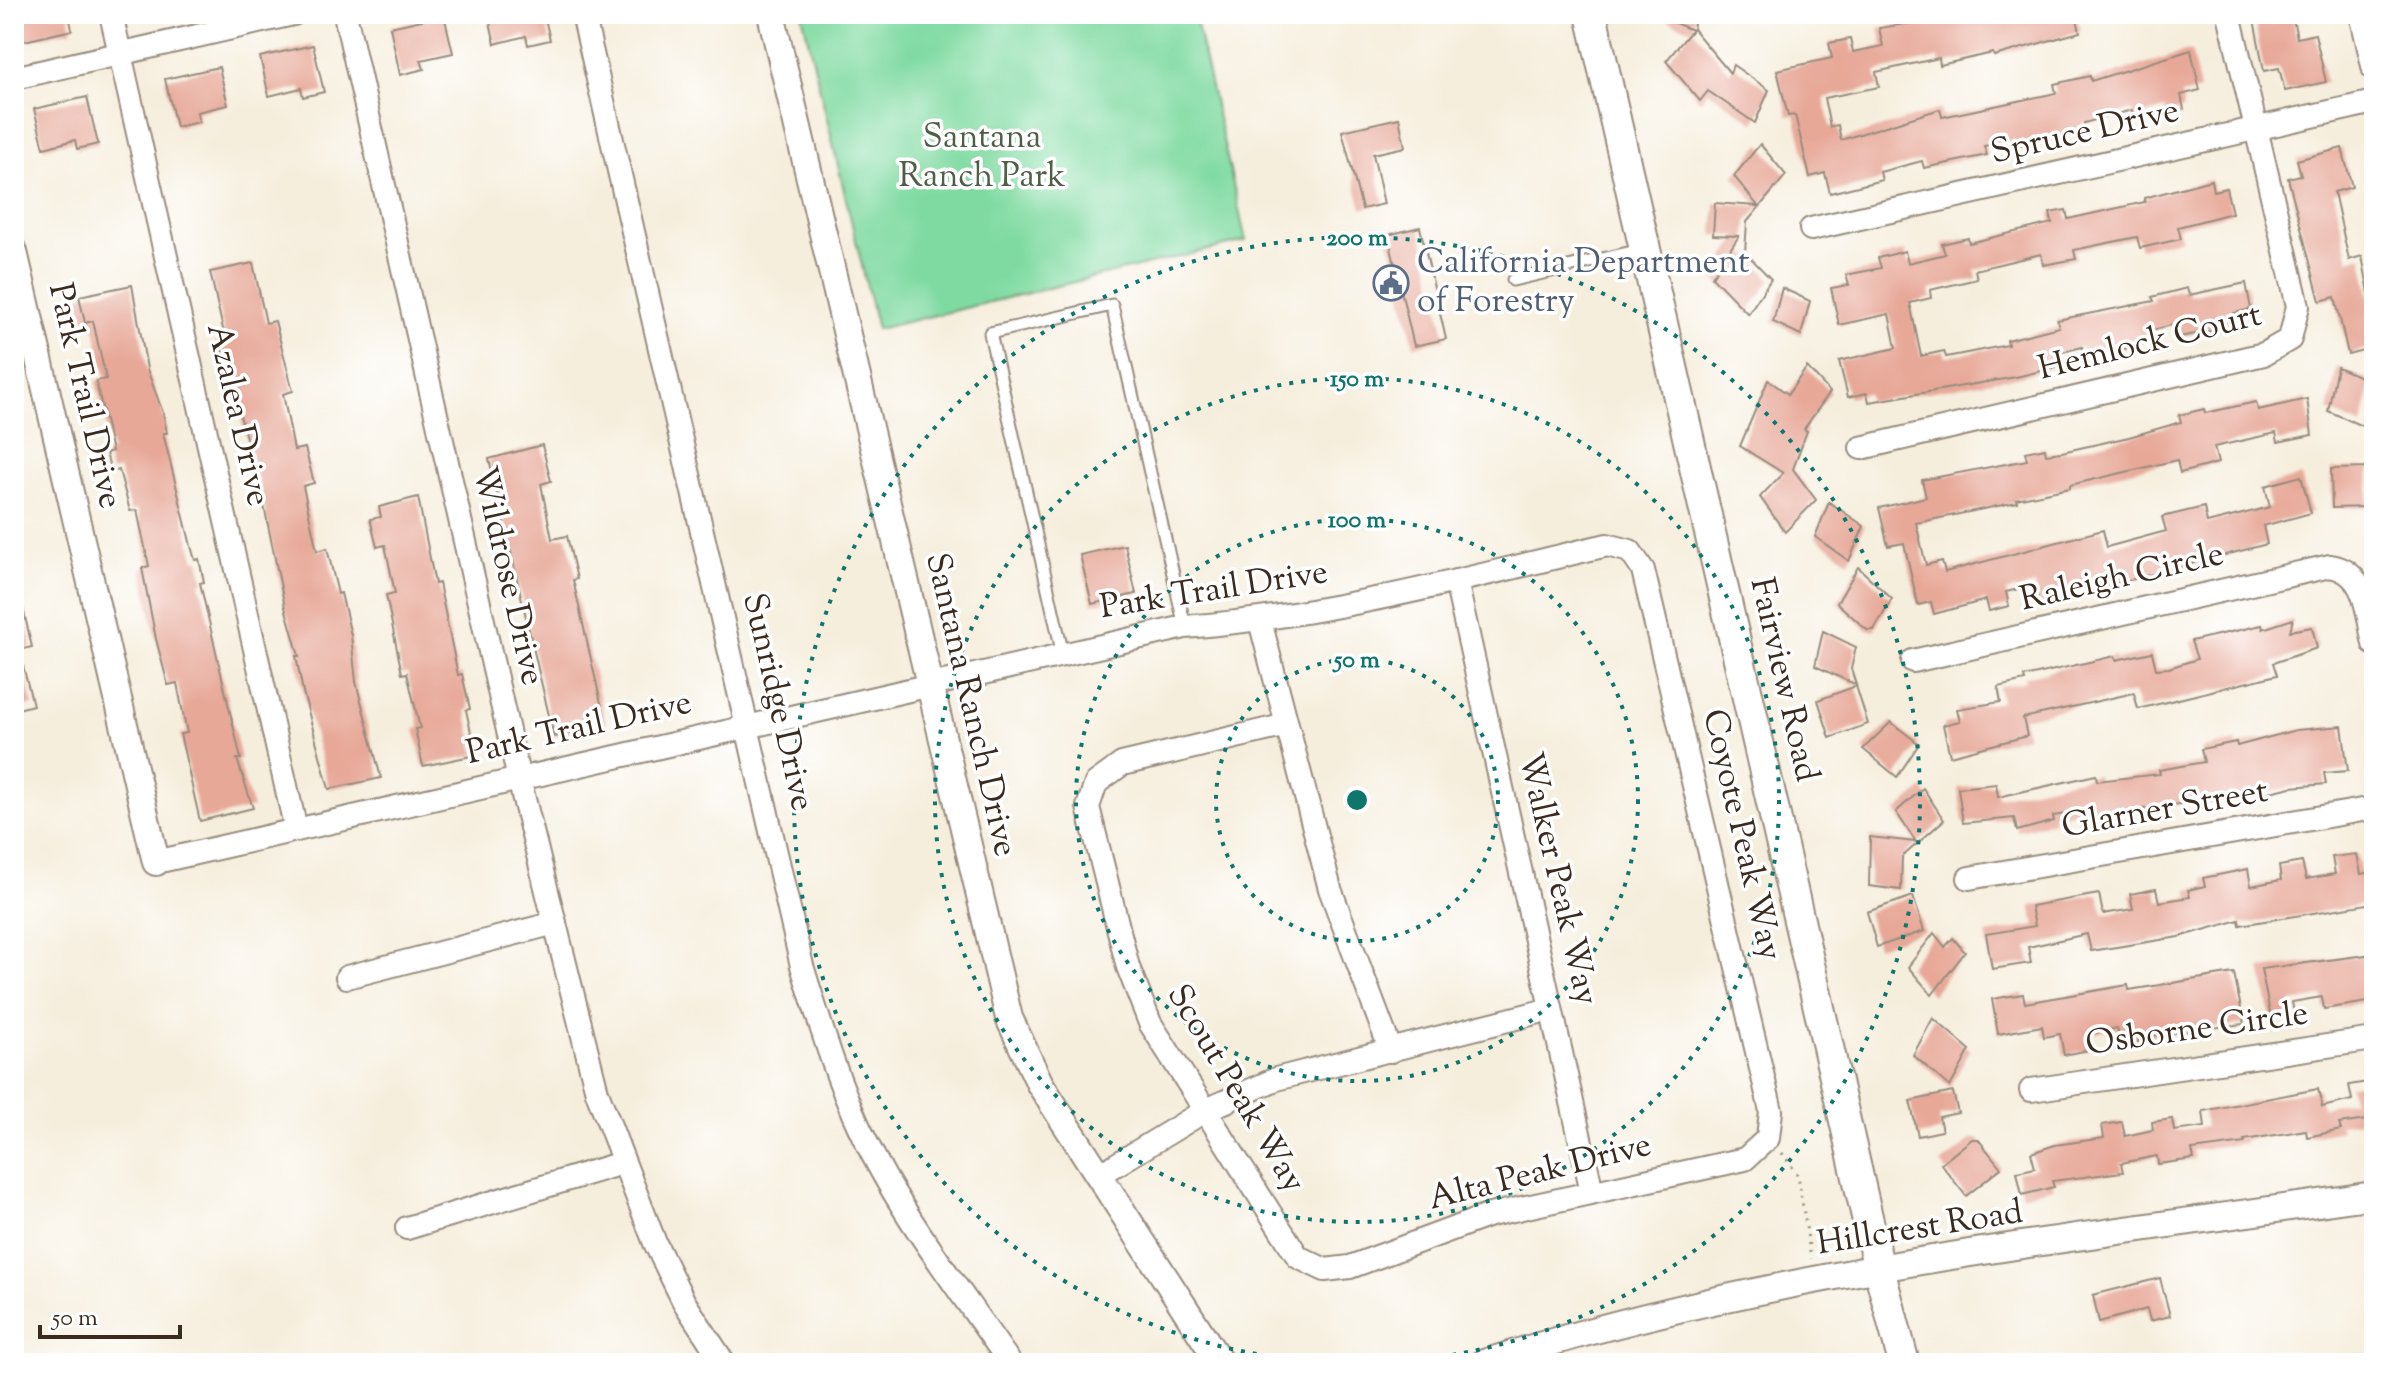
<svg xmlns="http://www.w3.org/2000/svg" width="2388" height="1377" font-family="'Sorts Mill Goudy',serif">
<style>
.green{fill:#7fdaa1;stroke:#5d8260;stroke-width:2}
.building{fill:#e7a898}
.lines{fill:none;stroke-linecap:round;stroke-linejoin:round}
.service-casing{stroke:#988c7e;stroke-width:15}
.minor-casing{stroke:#988c7e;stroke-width:26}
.tertiary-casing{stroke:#988c7e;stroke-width:30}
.secondary-casing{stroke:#988c7e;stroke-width:34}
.path{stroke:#988c7e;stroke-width:3;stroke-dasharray:2 6;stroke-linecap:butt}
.service{stroke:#fff;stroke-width:11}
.minor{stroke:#fff;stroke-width:22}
.tertiary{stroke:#fff;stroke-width:26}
.secondary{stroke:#fff;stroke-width:30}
.ring{fill:none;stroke:#0f766e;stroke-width:4;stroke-dasharray:4 8}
.labels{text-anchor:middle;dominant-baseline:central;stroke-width:7;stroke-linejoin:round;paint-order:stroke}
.street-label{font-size:34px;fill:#3b2a1e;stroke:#fff}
.park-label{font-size:34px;fill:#4f5f45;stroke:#fff}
.service-label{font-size:34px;fill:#4e5e75;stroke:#fff;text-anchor:start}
.centre{fill:#0f766e;stroke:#fff;stroke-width:4}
.ring-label{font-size:24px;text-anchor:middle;font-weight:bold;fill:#0f766e;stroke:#fff;stroke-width:7;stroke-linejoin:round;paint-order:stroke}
</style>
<rect width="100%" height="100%" fill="#fff"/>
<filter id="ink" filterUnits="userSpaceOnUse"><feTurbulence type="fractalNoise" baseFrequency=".0125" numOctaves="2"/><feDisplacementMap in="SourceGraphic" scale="16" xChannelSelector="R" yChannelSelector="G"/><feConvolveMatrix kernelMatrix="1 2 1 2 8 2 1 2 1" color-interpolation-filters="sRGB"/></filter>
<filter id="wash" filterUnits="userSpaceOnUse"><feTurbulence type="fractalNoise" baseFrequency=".006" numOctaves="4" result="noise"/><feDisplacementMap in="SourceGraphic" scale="32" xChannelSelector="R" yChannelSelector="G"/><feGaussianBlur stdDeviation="1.8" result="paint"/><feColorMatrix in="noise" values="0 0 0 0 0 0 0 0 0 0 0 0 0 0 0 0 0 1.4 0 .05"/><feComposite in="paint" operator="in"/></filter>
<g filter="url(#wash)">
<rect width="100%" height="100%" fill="#f6eedd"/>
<polygon class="green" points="802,14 1205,14 1196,21 1246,241 877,329"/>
<g id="blocks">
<g class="building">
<polygon points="14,14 69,14 72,30 20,42"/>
<polygon points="488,14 544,14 550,40 528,45 526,36 495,44"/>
<polygon points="1653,14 1696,14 1693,29 1730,73 1733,65 1769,90 1755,123 1708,91 1700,101 1666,61 1692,30"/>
<polygon points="1998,14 2076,14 2080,32 1994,56 1993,53 1940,65 1939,58 1876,72 1879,87 1824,98 1830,127 1838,125 1841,140 1940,109 1942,117 2056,93 2054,84 2090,76 2091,81 2191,50 2200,90 2181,95 2184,109 2166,114 2165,109 2134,118 2132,110 2084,123 2085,130 2055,137 2015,146 2013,140 1984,146 1987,155 1924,168 1922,161 1880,172 1882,180 1830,193 1825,173 1810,177 1795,115 1788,116 1777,70 1832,58 1829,43 1850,39 1853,52 1883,46 1879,28 1956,16 1958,23"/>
<polygon points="2253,14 2292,14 2297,38 2315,34 2326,82 2285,91 2279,68 2264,71"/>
<polygon points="444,15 453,53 421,60 424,69 400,75 390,27"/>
<polygon points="313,45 324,92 303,97 301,88 269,96 260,57"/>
<polygon points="219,67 228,105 197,112 199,122 176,127 165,79"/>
<polygon points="87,97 98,144 77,149 75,140 44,148 34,109"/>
<polygon points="1399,118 1405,147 1373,154 1384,204 1362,209 1342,131"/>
<polygon points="1760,144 1786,175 1747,222 1745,252 1771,279 1748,314 1712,277 1739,236 1713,235 1715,203 1758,206 1734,176"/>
<polygon points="2342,148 2352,187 2334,192 2349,260 2362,256 2374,319 2374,347 2348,354 2335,297 2320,301 2288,178 2301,175 2297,160"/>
<polygon points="2211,180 2213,191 2226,188 2232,213 2178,227 2181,239 2140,248 2137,237 2074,250 2076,259 2043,265 2041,254 1975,270 1977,279 1930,290 1931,298 1910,303 1921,356 1944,351 1946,357 2008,345 2007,340 2059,327 2057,320 2154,301 2152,297 2187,288 2189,295 2246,283 2251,309 2234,313 2237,326 2179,337 2176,324 2148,331 2150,341 2085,361 2082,347 2055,354 2058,367 2016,377 1869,402 1867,393 1848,397 1839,361 1896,348 1889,314 1839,325 1831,288 1849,285 1846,275 1881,268 1878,258 1905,251 1908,263 1945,254 1942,244 1968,238 1969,243 2052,223 2050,213 2066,210 2068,219 2145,202 2144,198"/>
<polygon points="1420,227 1446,339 1414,346 1388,235"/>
<polygon points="253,263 266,323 275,321 293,391 283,394 294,450 305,448 314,483 303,486 317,551 327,548 338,594 341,593 351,635 356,682 381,778 329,789 303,692 296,656 299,656 285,607 262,496 219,339 225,338 210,272"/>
<polygon points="132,285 147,369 163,413 167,433 163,433 191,546 195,560 199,559 204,582 200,583 241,759 237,759 253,808 200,821 180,734 187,733 177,683 168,685 156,639 142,568 149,566 137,510 130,511 119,470 111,472 106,453 112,451 96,381 106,379 93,321 85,323 79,296"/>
<polygon points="1782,288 1810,301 1801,335 1773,322"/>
<polygon points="1807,367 1830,392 1804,429 1807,431 1793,469 1816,500 1785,532 1760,497 1783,473 1740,446 1768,380 1788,394"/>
<polygon points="2337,367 2371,381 2362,426 2328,411"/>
<polygon points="2307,399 2312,435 2278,442 2276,433 2214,447 2218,463 2180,473 2177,460 2070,485 2070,488 2016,499 2017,502 1916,523 1926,565 1942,561 1945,572 2103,530 2107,547 2166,531 2162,517 2204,507 2207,523 2270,507 2265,486 2301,476 2311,513 2263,526 2267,544 2039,604 2035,585 2006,592 2009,606 1989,611 1986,600 1934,614 1931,602 1918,605 1904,543 1888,546 1879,508 1926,497 1922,480 2027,460 2025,452 2045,448 2046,454 2062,452 2129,437 2181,422 2179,415 2204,409 2205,413 2256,402 2258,410"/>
<polygon points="542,445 551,481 541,484 552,539 567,536 577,579 573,580 606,725 554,737 489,459"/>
<polygon points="2370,468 2369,507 2332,508 2331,469"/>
<polygon points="418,497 435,584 439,583 458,675 462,674 470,709 466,710 476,755 423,766 415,729 420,728 407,673 402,674 386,595 395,593 385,545 377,547 370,519 381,517 379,507"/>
<polygon points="1829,502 1864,526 1849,561 1815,537"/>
<polygon points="1125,545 1136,594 1092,604 1080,555"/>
<polygon points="1858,567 1892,599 1874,630 1867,630 1837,603"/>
<polygon points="20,595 32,647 14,651 19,650 33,705 14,710 14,596"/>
<polygon points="2293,619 2290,631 2312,627 2317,648 2273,663 2277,675 2138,709 2134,693 2023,718 2027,736 1950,756 1943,725 1960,721 1957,709 2001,702 1998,687 2025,681 2024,677 2115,656 2116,660 2152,652 2156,669 2169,668 2197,659 2191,641 2262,625 2263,629"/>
<polygon points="1823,631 1856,647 1851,669 1856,685 1815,666"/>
<polygon points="1856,686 1868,724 1830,738 1818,700"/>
<polygon points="1891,722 1919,744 1897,777 1863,749"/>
<polygon points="2342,726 2348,771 2324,773 2326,784 2291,787 2228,802 2227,797 2104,815 2105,820 2086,823 2084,811 2053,816 2054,821 2017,831 2014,818 1963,823 1958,788 1996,784 1998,797 2096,775 2097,781 2160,774 2159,770 2204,762 2201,749 2236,742 2237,746 2296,730"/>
<polygon points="1923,788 1944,820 1902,857 1901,890 1869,886 1870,837 1916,842 1896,812"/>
<polygon points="2357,854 2361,874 2372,872 2374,903 2240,925 2239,920 2179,937 2091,951 2087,934 2028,947 2031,963 1992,969 1986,934 2035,926 2031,906 2099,894 2103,914 2133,909 2130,894 2156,889 2159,902 2190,897 2188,890 2205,886 2203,878 2248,869 2251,886 2281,880 2279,866 2302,862 2306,879 2335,874 2332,857"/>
<polygon points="1913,896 1924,931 1877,947 1867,912"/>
<polygon points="1934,933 1945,947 1953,938 1965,952 1932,995 1908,967"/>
<polygon points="2374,954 2374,1001 2324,1009 2322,997 2292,1002 2294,1013 2271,1018 2261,969"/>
<polygon points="2234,973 2244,1024 2140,1037 2141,1041 2121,1045 2117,1028 2086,1035 2089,1050 2064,1055 2060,1034 2044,1037 2042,1026 1998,1034 1992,999 2023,994 2025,1003 2128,985 2129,990"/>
<polygon points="1933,1018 1970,1050 1950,1087 1913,1055"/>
<polygon points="2374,1081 2374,1119 2339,1124 2341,1130 2307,1137 2306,1130 2244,1140 2245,1143 2192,1150 2194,1159 2158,1164 2157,1156 2121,1163 2123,1172 2052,1181 2054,1187 2022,1195 2017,1172 2035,1168 2031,1153 2055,1145 2104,1138 2102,1125 2122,1122 2125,1136 2153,1130 2152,1122 2172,1119 2174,1131 2205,1127 2203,1111 2318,1089 2322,1107 2352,1100 2349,1085"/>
<polygon points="1953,1092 1958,1113 1939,1117 1942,1131 1918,1136 1910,1101"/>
<polygon points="1972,1139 1978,1139 2001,1168 1966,1196 1941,1164"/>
<polygon points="2160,1278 2170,1316 2150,1321 2147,1309 2099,1322 2093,1295"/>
</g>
</g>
</g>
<g filter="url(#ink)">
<use href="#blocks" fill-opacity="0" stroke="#988c7e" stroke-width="2"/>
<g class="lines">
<defs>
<g id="service">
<polyline points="1513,280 1645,249"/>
<polyline points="1063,655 990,333 1112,305 1185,627"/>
</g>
<g id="minor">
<polyline points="111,14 296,830"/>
<polyline points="345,14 519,779 597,1092 655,1243 684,1302 724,1363"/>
<path d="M583 14 802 966C819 1020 835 1075 859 1127 898 1211 957 1286 1010 1363"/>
<polyline points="2361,14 2374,70"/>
<polyline points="14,78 293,14"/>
<polyline points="1811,229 2374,102"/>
<polyline points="1861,448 2264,354 2290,339 2298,306 2229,14"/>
<polyline points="1456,581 1592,1192"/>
<polyline points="1260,621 1330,889 1391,1051"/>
<path d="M1913 661 2330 566C2367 571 2367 614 2374 644"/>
<path d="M156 862 1185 627C1329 616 1467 578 1607 545L1630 551 1643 570 1771 1111 1768 1138 1745 1159 1490 1215 1350 1267 1325 1270 1298 1257 1150 1023 1128 967 1088 807 1096 783 1122 764 1287 725"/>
<polyline points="1969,878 2374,808"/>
<polyline points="347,977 555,923"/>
<polyline points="2031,1090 2374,1039"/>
<polyline points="1099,1175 1206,1110 1276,1079 1551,1009"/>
<polyline points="407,1228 622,1163"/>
</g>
<g id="tertiary">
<polyline points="771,14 1009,1018 1040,1084 1220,1363"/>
<polyline points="14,252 156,862"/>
<path d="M1484 1363C1771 1269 2077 1239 2374 1195"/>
</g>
<polyline id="secondary" points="1591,14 1879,1269 1904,1363"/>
</defs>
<use href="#service" class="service-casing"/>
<use href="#minor" class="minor-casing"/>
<use href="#tertiary" class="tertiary-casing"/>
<use href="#secondary" class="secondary-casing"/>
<polyline class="path" points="1782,1153 1798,1175 1811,1259"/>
<use href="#service" class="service"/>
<use href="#minor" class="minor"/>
<use href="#tertiary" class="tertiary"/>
<use href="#secondary" class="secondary"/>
</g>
</g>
<g class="ring">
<circle cx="1357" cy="800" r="141"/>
<circle cx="1357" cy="800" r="281"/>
<circle cx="1357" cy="800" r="422"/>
<path d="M1352 1363A563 563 0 1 1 1362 1363"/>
</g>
<defs>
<symbol id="civic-ring" viewBox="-11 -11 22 22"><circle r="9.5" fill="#fff" stroke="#5c6f8a" stroke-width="1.5"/><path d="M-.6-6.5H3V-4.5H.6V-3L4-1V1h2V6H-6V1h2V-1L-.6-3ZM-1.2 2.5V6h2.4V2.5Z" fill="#5c6f8a"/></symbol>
</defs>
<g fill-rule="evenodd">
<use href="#civic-ring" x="1371" y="263" width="40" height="40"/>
</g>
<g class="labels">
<g class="street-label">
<text transform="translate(2085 133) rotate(-13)">Spruce Drive</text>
<text transform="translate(2150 343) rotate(-14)">Hemlock Court</text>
<text transform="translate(84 396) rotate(77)">Park Trail Drive</text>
<text transform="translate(237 415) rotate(77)">Azalea Drive</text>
<text transform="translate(507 576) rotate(77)">Wildrose Drive</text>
<text transform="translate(2122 578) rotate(-13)">Raleigh Circle</text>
<text transform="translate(1214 591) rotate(-9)">Park Trail Drive</text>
<text transform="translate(1783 680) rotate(77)">Fairview Road</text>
<text transform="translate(777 702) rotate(77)">Sunridge Drive</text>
<text transform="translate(970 705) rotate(77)">Santana Ranch Drive</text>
<text transform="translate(579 729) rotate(-13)">Park Trail Drive</text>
<text transform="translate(2165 810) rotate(-10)">Glarner Street</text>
<text transform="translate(1741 835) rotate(77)">Coyote Peak Way</text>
<text transform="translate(1557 879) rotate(77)">Walker Peak Way</text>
<text transform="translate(2197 1030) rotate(-8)">Osborne Circle</text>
<text transform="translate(1235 1089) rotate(59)">Scout Peak Way</text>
<text transform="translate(1540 1173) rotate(-14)">Alta Peak Drive</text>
<text transform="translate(1920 1229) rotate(-9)">Hillcrest Road</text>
</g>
<g class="park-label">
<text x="982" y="138">Santana<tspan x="982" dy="39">Ranch Park</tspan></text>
</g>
<g class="service-label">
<text x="1417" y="263">California Department<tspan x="1417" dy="39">of Forestry</tspan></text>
</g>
</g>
<circle cx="1357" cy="800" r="12" class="centre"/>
<g class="ring-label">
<text x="1357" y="245">200 m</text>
<text x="1357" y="386">150 m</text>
<text x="1357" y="527">100 m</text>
<text x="1357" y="667">50 m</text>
</g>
<rect width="2388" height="1377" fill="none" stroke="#fff" stroke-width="48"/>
<path d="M40 1325v12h140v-12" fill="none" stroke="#3b2a1e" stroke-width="4"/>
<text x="52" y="1325" font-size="24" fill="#3b2a1e" stroke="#ffffff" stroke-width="6" paint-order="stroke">50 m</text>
</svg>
